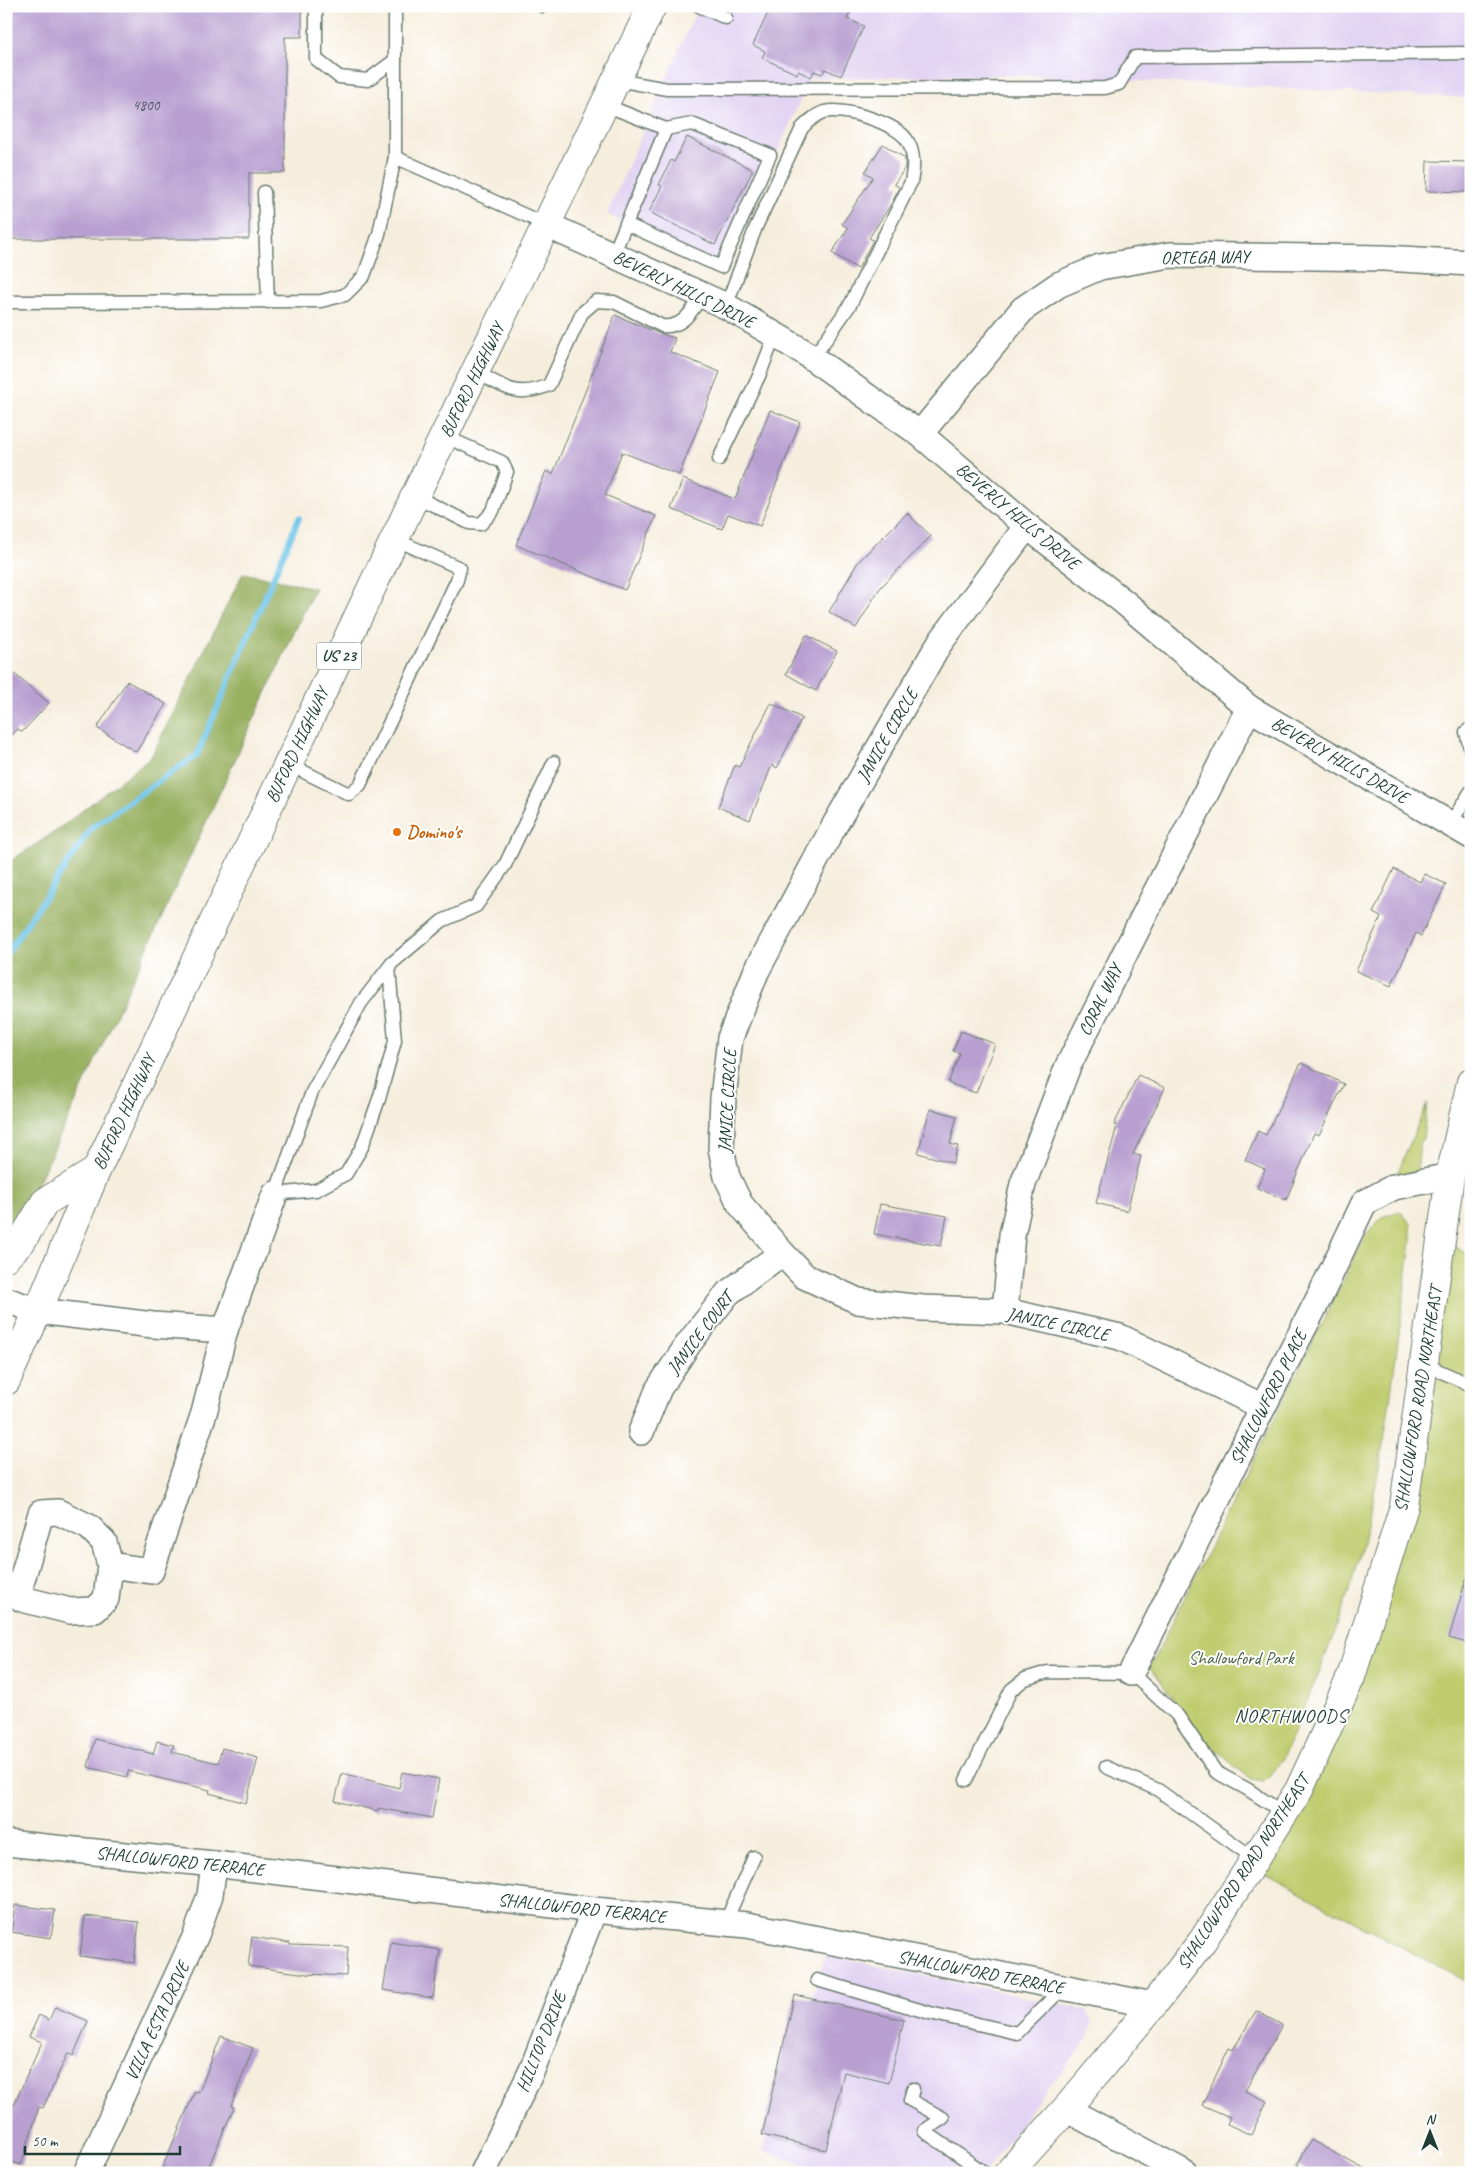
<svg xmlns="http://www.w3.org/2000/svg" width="1477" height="2179" font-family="Caveat,sans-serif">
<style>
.built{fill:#e2d4f3}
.green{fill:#c0cc6e;stroke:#708451}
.forest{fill:#98b061;stroke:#5c764a}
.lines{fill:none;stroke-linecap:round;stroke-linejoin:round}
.stream{stroke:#6ac4e8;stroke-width:6}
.building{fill:#b89fd0}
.lane-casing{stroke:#6a7b6f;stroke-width:15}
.street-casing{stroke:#6a7b6f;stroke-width:28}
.secondary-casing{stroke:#6a7b6f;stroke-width:30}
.primary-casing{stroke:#6a7b6f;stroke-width:30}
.lane{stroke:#fff;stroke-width:12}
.street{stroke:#fff;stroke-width:25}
.secondary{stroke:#fff;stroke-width:28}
.primary{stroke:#fff;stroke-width:28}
.food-dot{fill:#e8710a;stroke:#fff;stroke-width:2}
.labels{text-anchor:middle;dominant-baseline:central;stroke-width:4;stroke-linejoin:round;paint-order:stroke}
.number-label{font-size:15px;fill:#45565b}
.shield{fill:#fff;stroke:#627771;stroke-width:1}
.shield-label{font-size:16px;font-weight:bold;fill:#1f3d34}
.street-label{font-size:18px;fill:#1f3d34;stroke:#fff}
.food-label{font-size:18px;font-weight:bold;fill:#c56008;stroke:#fff;text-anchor:start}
.park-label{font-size:18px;fill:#476142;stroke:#fff}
.neighbourhood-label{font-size:19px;letter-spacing:1px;fill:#1f3d34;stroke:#fff}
</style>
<rect width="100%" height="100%" fill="#fff"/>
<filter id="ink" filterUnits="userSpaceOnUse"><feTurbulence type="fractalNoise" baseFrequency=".02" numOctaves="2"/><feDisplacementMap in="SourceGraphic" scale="10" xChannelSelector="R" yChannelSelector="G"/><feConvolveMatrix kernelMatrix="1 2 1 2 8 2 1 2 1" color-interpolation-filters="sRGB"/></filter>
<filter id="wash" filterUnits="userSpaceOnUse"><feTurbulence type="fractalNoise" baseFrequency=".0096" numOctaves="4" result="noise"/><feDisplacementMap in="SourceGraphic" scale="20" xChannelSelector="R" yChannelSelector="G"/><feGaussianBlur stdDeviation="1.12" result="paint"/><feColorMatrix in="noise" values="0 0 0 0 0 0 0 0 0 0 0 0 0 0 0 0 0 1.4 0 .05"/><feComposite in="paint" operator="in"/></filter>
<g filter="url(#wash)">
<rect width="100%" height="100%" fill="#f6eedd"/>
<g class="built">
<polygon points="698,6 1471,6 1471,98 1026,75 810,78 723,275 607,214"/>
<polygon points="826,1955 1086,2010 1092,2023 1087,2040 1039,2099 984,2173 828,2173 762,2150"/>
</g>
<g class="green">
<polygon points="1427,1103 1423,1139 1420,1142 1417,1173 1394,1181"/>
<path d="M1400 1211 1411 1224V1242C1397 1341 1388 1441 1364 1538 1345 1614 1314 1687 1282 1759L1270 1777 1263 1781 1251 1779 1238 1769 1200 1736 1150 1667 1366 1235 1382 1217Z"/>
<polygon points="1431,1232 1471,1256 1471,1984 1257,1870 1338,1696 1408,1476"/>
</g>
<polygon class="forest" points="243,573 315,588 6,1252 6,864 56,831 151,757"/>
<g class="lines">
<polyline class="stream" points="6,955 92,827 197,755 299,518"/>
</g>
<g id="blocks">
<g class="building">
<polygon points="6,6 302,6 302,37 285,37 285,173 249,173 249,239 6,239"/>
<polygon points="771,6 853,6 847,19 864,26 841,76 825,69 822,74 814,71 811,77 798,71 797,74 762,58 765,51 753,45"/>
<polygon points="687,137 753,170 715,245 649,212 662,186 659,185 671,160 674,162"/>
<polygon points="883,144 905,158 905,168 894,184 899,187 893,201 869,238 873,240 858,269 832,253 848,228 842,224 873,177 865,172"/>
<polygon points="1427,161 1471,162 1471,192 1426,191"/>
<polygon points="615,315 658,333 675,338 670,352 720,372 679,475 622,452 605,495 656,516 625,590 516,545 546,471 553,474"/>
<polygon points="770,410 800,422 760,526 728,514 722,529 671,509 683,479 735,499"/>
<polygon points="907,513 931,536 880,588 856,628 829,612 858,562"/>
<polygon points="806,635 837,651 816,691 786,674"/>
<polygon points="6,667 49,703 22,732 18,729 6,741"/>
<polygon points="127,681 166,704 136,752 97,728"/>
<polygon points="771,703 802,718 777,768 772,765 750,820 718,807 735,765 739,767"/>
<polygon points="1394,869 1420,882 1424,874 1446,884 1421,936 1416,933 1391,986 1356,971 1381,917 1373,913"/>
<polygon points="961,1031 995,1044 976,1093 948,1083 960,1053 953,1051"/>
<polygon points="1301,1063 1344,1084 1319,1135 1314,1133 1286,1200 1257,1188 1265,1169 1245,1160 1258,1131 1266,1135"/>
<polygon points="1138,1075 1165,1088 1133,1154 1141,1156 1127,1211 1096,1203 1117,1126 1114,1125"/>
<polygon points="930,1109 957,1116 950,1144 958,1146 953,1163 918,1153"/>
<polygon points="880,1204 947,1216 941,1246 874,1234"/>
<polygon points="1466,1579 1471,1580 1471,1644 1449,1638"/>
<polygon points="95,1739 153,1754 157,1741 174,1745 172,1752 218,1763 222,1748 258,1758 246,1803 209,1793 210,1790 128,1771 127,1777 88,1767"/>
<polygon points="402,1772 439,1779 432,1818 378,1808 378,1811 335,1801 342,1773 399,1788"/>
<polygon points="15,1905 55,1910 51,1938 11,1932"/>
<polygon points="85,1916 139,1922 134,1963 80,1956"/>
<polygon points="252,1937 290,1943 290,1945 348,1947 346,1976 307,1974 248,1966"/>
<polygon points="391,1942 440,1950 433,1998 383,1990"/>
<polygon points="795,1995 904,2020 889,2083 844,2072 826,2150 762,2135"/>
<polygon points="55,2007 88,2021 73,2056 68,2053 43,2108 39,2107 21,2165 6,2160 6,2122 42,2042 29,2037 39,2015 49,2020"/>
<polygon points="1256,2011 1282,2025 1245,2091 1267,2101 1251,2135 1227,2124 1230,2117 1202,2105 1229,2048 1233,2050"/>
<polygon points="221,2036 253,2048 231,2106 234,2107 206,2173 160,2173 195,2091 199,2092"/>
<polygon points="1311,2140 1371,2173 1312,2173 1297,2165"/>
</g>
</g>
</g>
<g filter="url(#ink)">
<use href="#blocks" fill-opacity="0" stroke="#6a7b6f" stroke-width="1"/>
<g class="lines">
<defs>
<g id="lane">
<polyline points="316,6 316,59 339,77 368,80 395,60"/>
<polyline points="542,6 543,6"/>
<polyline points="699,6 726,18"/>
<polyline points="617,80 667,89 1105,88 1119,84 1135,57 1471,53"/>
<polyline points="605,105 666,129 692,124 770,155 721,267 626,224"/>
<polyline points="395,157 547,225"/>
<polyline points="264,192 268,302"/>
<polyline points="613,255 666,129"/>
<polyline points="6,302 321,301 345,295 364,276 379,234 395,157 395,6"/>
<path d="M726 306 756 227 802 128C808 122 815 115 824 112 844 107 896 123 907 140 915 153 914 167 911 182L850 305 813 358"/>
<path d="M476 372C504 387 517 399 549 385L582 313 596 301 614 302 662 326C684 328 691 311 703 295"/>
<polyline points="719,459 759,376 775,335"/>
<polyline points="415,496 469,523 481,524 493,511 507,472 502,462 444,436"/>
<polyline points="1471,728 1466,732 1471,752"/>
<polyline points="288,764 349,794 360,785 457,580 460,568 394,539"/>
<polyline points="1450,824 1471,791"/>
<polyline points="389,967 395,1041 379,1099 362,1147 346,1174 316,1190 275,1194 312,1092 361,1003 392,963 442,921 476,906 505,865 554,762"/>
<polyline points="1424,1364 1471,1385"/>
<polyline points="1106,1767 1158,1790 1255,1859"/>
<polyline points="966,1780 1011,1690 1025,1679 1048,1672 1131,1673 1178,1716 1216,1772 1247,1789 1285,1814"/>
<polyline points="725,1923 754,1857"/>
<polyline points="817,1980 930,2013 1017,2033 1063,1988"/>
<polyline points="913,2089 910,2100 943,2118 924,2131 985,2173"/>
</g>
<g id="street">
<polyline points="547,225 726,306 804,352 920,434 1027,526 1124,602 1249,708 1471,836"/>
<polyline points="920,434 1023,309 1058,285 1100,267 1170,255 1384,258 1471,263"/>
<polyline points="1027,526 939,644 833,828 756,972 730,1038 723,1098 721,1148 727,1177 740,1204 782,1253 804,1276 858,1301 923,1308 1005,1311 1120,1337 1263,1407"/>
<polyline points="6,1300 38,1311 153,1325 225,1330 275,1194"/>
<polyline points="1005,1311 1012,1235 1023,1184 1068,1066 1249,708"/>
<polyline points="641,1432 659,1388 689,1343 728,1293 782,1253"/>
<polyline points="110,1565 106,1599 95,1610 70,1611 22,1599 20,1587 41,1513 58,1512 89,1527 104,1542 110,1565 151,1571 204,1413 225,1330"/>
<polyline points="1131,1673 1263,1407 1321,1294 1364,1203 1394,1187 1450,1176"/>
<polyline points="6,1843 214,1864 594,1910 747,1925 1153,2005"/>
<polyline points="1066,2109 1185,2173"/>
<polyline points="86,2173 196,1935 210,1895 214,1864"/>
<polyline points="483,2173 532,2070 594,1910"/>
</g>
<polyline id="secondary" points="1008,2173 1066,2109 1153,2005 1203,1940 1299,1790 1351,1677 1404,1506 1450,1176 1471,1082"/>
<g id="primary">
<polyline points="6,1257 21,1242 45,1202 96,1171"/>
<polyline points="6,1381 38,1311 96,1171 415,496 652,6"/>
</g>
</defs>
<use href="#lane" class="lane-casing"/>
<use href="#street" class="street-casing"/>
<use href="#secondary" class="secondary-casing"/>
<use href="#primary" class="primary-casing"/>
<use href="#lane" class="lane"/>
<use href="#street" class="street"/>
<use href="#secondary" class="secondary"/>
<use href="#primary" class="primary"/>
</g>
</g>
<circle class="food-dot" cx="397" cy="832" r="5"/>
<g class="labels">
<g class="number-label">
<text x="146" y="105">4800</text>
</g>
<rect class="shield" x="316.5" y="642.5" width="45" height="27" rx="4"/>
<g class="shield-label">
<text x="339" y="656">US 23</text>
</g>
<g class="street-label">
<text transform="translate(1205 257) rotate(-1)">ORTEGA WAY</text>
<text transform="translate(684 289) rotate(26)">BEVERLY HILLS DRIVE</text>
<text transform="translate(472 380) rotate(-64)">BUFORD HIGHWAY</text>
<text transform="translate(1018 516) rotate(40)">BEVERLY HILLS DRIVE</text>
<text transform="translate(887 735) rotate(-60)">JANICE CIRCLE</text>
<text transform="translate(297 745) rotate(-65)">BUFORD HIGHWAY</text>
<text transform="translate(1340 760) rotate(30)">BEVERLY HILLS DRIVE</text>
<text transform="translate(1100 1000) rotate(-64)">CORAL WAY</text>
<text transform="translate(727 1101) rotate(-87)">JANICE CIRCLE</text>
<text transform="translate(124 1112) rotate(-65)">BUFORD HIGHWAY</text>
<text transform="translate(1058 1324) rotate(12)">JANICE CIRCLE</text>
<text transform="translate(700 1333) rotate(-53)">JANICE COURT</text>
<text transform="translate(1268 1397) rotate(-63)">SHALLOWFORD PLACE</text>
<text transform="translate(1418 1399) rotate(-81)">SHALLOWFORD ROAD NORTHEAST</text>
<text transform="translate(180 1861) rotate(6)">SHALLOWFORD TERRACE</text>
<text transform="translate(1243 1872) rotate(-57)">SHALLOWFORD ROAD NORTHEAST</text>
<text transform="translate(582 1908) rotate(6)">SHALLOWFORD TERRACE</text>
<text transform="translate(981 1972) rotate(11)">SHALLOWFORD TERRACE</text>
<text transform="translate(157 2021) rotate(-65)">VILLA ESTA DRIVE</text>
<text transform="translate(541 2042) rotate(-68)">HILLTOP DRIVE</text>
</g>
<g class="food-label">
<text x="407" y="832">Domino's</text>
</g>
<g class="park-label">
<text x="1241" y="1658">Shallowford Park</text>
</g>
<g class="neighbourhood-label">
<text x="1291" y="1716">NORTHWOODS</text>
</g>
</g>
<rect width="1477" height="2179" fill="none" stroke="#fff" stroke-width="25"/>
<g transform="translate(1430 2132)" stroke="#ffffff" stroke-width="4" paint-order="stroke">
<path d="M0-4L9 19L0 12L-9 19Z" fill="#1f3d34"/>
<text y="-8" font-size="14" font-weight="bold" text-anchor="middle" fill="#1f3d34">N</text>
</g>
<path d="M25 2146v8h155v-8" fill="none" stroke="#1f3d34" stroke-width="2.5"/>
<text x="32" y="2146" font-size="15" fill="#1f3d34" stroke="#ffffff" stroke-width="4" paint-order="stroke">50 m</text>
</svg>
